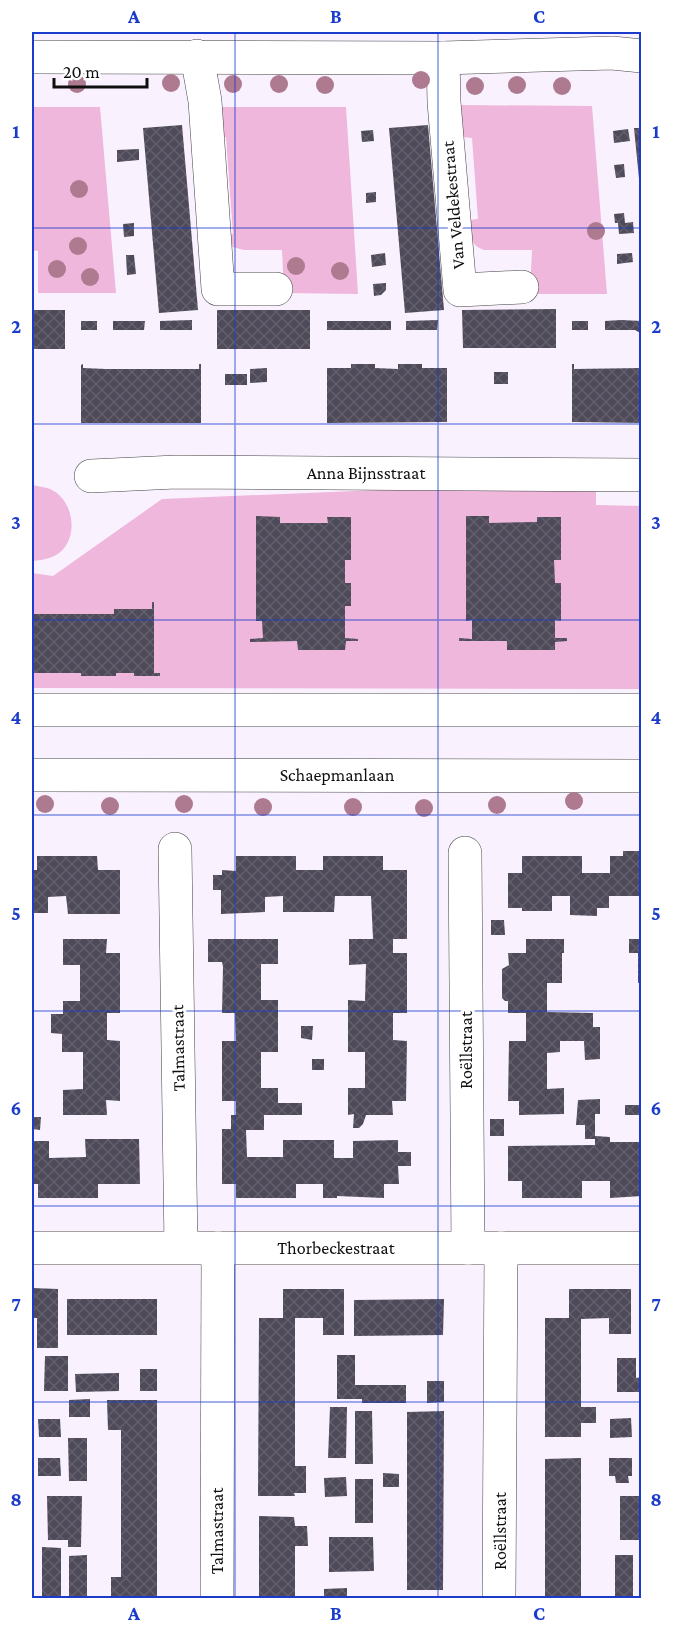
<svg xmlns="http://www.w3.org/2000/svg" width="673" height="1630" font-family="'Crimson Pro',serif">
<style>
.grass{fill:#eeb7db}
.building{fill:url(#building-cross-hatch)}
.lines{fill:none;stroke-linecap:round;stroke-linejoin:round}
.minor-casing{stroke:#424242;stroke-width:34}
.tertiary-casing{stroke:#424242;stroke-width:34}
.minor{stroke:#fff;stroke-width:33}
.tertiary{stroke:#fff;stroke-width:33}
.tree{fill:#ad7a90}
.grid{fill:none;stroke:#1a3bcc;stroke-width:1.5;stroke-opacity:0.55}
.labels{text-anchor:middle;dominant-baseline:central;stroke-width:6;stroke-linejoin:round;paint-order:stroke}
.street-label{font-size:18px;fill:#0f0f0f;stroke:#fff}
.neatline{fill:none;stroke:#1a3bcc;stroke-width:2}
.grid-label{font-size:20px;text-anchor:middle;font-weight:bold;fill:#1a3bcc}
</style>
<defs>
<pattern id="building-cross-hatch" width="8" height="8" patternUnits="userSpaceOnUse" patternTransform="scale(1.5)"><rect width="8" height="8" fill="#4e4a59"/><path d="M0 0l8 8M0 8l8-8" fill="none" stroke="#63606c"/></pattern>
</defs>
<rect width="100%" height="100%" fill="#faf1ff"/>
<g class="grass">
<path d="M458 105 592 106 607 294H530L532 250H484C469 245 470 234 469 220L478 219 472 138 462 137Z"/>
<polygon points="32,107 100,107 116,293 38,293 38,251 32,250"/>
<polygon points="213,107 346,107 358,294 284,293 282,250 244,250 229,246 225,235 233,234 226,137 216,136"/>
<polygon points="596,481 596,505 641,506 641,689 32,688 32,573 53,576 162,499"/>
<path d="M32 485C37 486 45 487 50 489 71 498 78 529 65 547 57 558 44 560 32 561Z"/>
</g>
<g class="building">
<polygon points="182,125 198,310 159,313 143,128"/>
<polygon points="428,125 444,310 405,313 389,128"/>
<polygon points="634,128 642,128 642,189 640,189"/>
<polygon points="628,129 630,141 614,143 613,131"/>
<polygon points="373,130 374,141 362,142 361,131"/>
<polygon points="139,149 139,160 117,162 117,150"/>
<polygon points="624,164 625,177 616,178 614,165"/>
<polygon points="376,192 376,202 366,203 366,193"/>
<polygon points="624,213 625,223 633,222 634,233 619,234 618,223 615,223 614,214"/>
<polygon points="134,223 134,236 124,237 123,224"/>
<polygon points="385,253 386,265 372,267 371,255"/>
<polygon points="632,253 633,262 617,264 617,254"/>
<polygon points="126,255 134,255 136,274 127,275"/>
<polygon points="386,283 386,290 381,295 374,296 373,284"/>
<polygon points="556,309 556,348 463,348 462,310"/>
<rect x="32" y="310" width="33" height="39"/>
<rect x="217" y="310" width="93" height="39"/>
<polygon points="192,320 192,330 160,330 160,321"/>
<polygon points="438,320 437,330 406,330 406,321"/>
<polygon points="621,320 642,321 642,334 635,330 605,330 605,321"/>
<rect x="81" y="321" width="16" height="9"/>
<polygon points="113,321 145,321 144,330 113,330"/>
<rect x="327" y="321" width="64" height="9"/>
<rect x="572" y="321" width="16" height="9"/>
<polygon points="83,364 83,368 106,369 199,369 199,364 201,364 201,423 81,423 81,365"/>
<polygon points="351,364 375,364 375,368 398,369 398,364 422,364 422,368 447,368 447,422 327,423 327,368 351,368"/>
<polygon points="572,364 574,364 574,369 642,368 642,423 572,422"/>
<polygon points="267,368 267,382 250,383 250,369"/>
<rect x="494" y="372" width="14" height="12"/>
<rect x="225" y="374" width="22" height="11"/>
<polygon points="256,516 280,517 280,523 328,523 327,517 351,517 351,560 345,560 345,583 351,583 351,606 345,606 345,638 358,639 358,641 346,641 345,650 298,650 297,641 250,642 250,639 263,638 262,621 256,621"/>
<polygon points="466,516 489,516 489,523 537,522 537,517 561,517 561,560 554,560 555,583 561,583 561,621 555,620 555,638 567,638 567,641 555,642 555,650 507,650 507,641 459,641 459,638 472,639 472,620 466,621"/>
<polygon points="152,602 154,602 154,673 160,673 160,676 134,676 134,673 116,673 116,676 81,676 81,673 32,673 32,614 114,614 114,609 152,609"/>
<polygon points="623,851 640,851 642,896 609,896 609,908 597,908 597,916 570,915 570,896 552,896 552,911 522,911 522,908 508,908 508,873 522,873 522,856 582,856 582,873 610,873 610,856 623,856"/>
<polygon points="37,856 97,856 98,870 120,870 120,914 68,914 66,896 48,897 48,913 32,913 32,870 37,870"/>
<polygon points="236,856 296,856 296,870 323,870 323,856 383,856 383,870 407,870 407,939 393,939 393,953 407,953 407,1013 393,1013 393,1040 407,1041 406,1101 392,1101 393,1115 366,1115 363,1124 359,1128 353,1128 354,1114 348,1115 348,1088 365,1088 365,1052 348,1052 348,1000 365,1001 366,964 349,965 349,939 373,939 371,896 335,896 334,912 283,912 283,896 265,897 265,912 221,914 221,890 213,890 213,875 222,875 222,870 236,871"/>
<polygon points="491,920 504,920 505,935 491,935"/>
<polygon points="63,939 107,939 106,953 120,953 120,1013 107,1013 107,1040 120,1041 120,1101 106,1100 107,1115 63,1115 63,1090 83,1089 83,1052 62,1052 62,1034 51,1033 51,1014 63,1014 63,1001 80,1001 80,965 63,965"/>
<polygon points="208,939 278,939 278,964 261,964 261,1000 278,1000 278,1052 261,1052 261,1088 278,1088 278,1103 302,1103 302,1115 264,1115 264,1130 246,1130 247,1157 283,1157 283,1140 334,1140 334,1158 353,1158 353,1141 398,1140 398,1152 411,1152 411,1166 398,1166 399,1184 384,1184 384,1198 337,1196 337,1198 323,1198 323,1184 296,1184 296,1198 236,1198 236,1184 222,1184 222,1129 231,1129 231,1115 236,1115 236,1101 222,1101 222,1041 236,1041 235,1013 222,1013 223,967 222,962 208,962"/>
<polygon points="526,939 564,939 564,953 562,953 562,983 547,983 547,1012 593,1013 593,1027 600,1027 600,1059 585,1060 584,1041 560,1041 560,1052 547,1053 547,1089 564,1088 564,1114 519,1115 519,1101 508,1101 509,1041 526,1041 526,1013 508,1013 508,1001 505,1001 502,998 502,969 509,965 508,953 526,953"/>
<polygon points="629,939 642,939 642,983 638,983 638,953 629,953"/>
<polygon points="301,1026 313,1026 312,1040 301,1038"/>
<rect x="312" y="1059" width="12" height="11"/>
<polygon points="600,1099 600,1114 595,1114 595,1136 610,1137 610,1142 642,1142 642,1196 610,1198 610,1181 582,1181 582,1198 522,1198 522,1181 508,1181 508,1146 595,1145 595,1139 585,1139 585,1125 576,1125 578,1100"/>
<rect x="625" y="1105" width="15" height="10"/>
<polygon points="32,1117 41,1117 40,1130 32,1129"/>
<rect x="490" y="1119" width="14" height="17"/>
<polygon points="85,1139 139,1139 140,1184 98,1184 98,1198 38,1198 38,1184 32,1184 32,1141 49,1141 49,1158 86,1157"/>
<polygon points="32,1288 58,1289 58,1348 37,1348 37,1318 32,1318"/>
<polygon points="283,1289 344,1289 344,1335 323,1335 323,1318 295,1318 295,1466 306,1466 306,1493 294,1493 295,1496 258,1496 259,1318 283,1318"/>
<polygon points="569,1289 631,1289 631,1334 609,1334 609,1318 581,1319 581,1407 596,1407 596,1423 581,1423 581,1437 545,1437 545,1318 569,1318"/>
<rect x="67" y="1299" width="90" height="36"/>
<polygon points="444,1299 443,1335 354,1336 354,1300"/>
<polygon points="337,1355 355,1355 355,1385 406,1385 406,1403 362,1403 362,1399 337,1399"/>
<polygon points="45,1356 68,1356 68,1391 44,1391"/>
<polygon points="617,1358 636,1358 636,1378 641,1377 642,1392 617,1392"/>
<rect x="140" y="1369" width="17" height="22"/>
<polygon points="119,1373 119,1391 76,1392 75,1374"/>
<polygon points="427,1381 444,1381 444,1402 427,1403"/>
<polygon points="90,1399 90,1417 69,1417 69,1400"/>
<polygon points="107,1400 157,1400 157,1598 111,1598 111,1577 121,1577 121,1430 108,1430"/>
<polygon points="330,1407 347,1407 346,1458 328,1458"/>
<polygon points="355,1411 372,1411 373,1464 355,1464"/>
<polygon points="444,1411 443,1590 407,1590 407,1412"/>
<polygon points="631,1418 632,1437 610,1438 610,1419"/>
<polygon points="38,1419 60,1419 61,1437 39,1437"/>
<polygon points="68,1438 87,1438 87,1481 69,1481"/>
<polygon points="38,1458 60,1458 61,1476 38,1476"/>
<polygon points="581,1458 581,1598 545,1598 545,1459"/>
<polygon points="609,1458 632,1458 632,1476 628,1476 629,1483 616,1483 615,1476 609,1476"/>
<polygon points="383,1473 399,1474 399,1487 383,1487"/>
<polygon points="346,1477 347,1496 325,1497 324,1478"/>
<rect x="355" y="1479" width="18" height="44"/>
<polygon points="47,1496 82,1496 81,1547 68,1547 68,1540 48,1540"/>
<rect x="620" y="1496" width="22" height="44"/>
<polygon points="259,1516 294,1517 295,1526 307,1526 308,1546 295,1546 295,1598 259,1598"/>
<polygon points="329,1537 373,1537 374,1571 329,1572"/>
<polygon points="42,1547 61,1548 61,1598 42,1598"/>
<polygon points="87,1555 87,1598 69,1598 69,1556"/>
<rect x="615" y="1555" width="18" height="43"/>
<polygon points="347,1588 347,1598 324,1598 324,1589"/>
</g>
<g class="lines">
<defs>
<g id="minor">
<polyline points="197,56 205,101 218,289 276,289"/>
<polyline points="32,57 443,58 612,53 642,56"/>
<polyline points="443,58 444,102 460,290 522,287"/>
<polyline points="91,476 176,472 642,475"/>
<polyline points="32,710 642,710"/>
<polyline points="175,849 181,1247"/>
<polyline points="465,853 468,1248"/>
<polyline points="32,1248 642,1248"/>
<polyline points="217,1598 218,1248"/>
<polyline points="499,1598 501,1248"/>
</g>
<polyline id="tertiary" points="32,775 642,776"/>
</defs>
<use href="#minor" class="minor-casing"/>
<use href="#tertiary" class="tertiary-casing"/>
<use href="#minor" class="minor"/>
<use href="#tertiary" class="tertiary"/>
</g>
<g class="tree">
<circle cx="421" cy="80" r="9"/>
<circle cx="171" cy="83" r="9"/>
<circle cx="77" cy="84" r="9"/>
<circle cx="233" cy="84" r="9"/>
<circle cx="279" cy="84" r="9"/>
<circle cx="325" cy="85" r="9"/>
<circle cx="517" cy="85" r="9"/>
<circle cx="475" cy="86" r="9"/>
<circle cx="562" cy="86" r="9"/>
<circle cx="79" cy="189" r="9"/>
<circle cx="596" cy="231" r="9"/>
<circle cx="78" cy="246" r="9"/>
<circle cx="296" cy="266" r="9"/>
<circle cx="57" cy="269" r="9"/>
<circle cx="340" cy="271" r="9"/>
<circle cx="90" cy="277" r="9"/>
<circle cx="574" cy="801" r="9"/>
<circle cx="45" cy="804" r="9"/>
<circle cx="184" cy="804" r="9"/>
<circle cx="497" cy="805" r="9"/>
<circle cx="110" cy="806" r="9"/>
<circle cx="263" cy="807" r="9"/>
<circle cx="353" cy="807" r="9"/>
<circle cx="424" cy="808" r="9"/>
</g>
<path class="grid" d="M235 32V1598M438 32V1598M32 228H642M32 424H642M32 620H642M32 815H642M32 1011H642M32 1206H642M32 1402H642"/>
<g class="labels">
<g class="street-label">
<text transform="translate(453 205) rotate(-95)">Van Veldekestraat</text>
<text x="366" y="473">Anna Bijnsstraat</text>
<text x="337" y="775">Schaepmanlaan</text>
<text transform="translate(178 1048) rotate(-91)">Talmastraat</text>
<text transform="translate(466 1050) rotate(-90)">Roëllstraat</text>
<text x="336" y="1248">Thorbeckestraat</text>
<text transform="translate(217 1531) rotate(-90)">Talmastraat</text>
<text transform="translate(500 1531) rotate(-90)">Roëllstraat</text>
</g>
</g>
<rect width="673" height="1630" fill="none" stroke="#ffffff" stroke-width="66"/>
<path d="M54 78v9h93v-9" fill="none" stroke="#0f0f0f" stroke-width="3"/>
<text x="63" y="78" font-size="18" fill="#0f0f0f" stroke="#ffffff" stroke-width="4.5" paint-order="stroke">20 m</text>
<rect x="33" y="33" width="607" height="1564" class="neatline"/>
<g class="grid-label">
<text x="134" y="23">A</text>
<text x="336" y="23">B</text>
<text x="539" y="23">C</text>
<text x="16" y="138">1</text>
<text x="656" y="138">1</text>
<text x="16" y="333">2</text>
<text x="656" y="333">2</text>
<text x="16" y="529">3</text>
<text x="656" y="529">3</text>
<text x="16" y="724">4</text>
<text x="656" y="724">4</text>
<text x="16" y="920">5</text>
<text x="656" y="920">5</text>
<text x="16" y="1115">6</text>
<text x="656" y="1115">6</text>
<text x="16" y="1311">7</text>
<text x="656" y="1311">7</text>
<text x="16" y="1506">8</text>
<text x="656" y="1506">8</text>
<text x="134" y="1620">A</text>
<text x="336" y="1620">B</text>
<text x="539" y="1620">C</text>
</g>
</svg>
